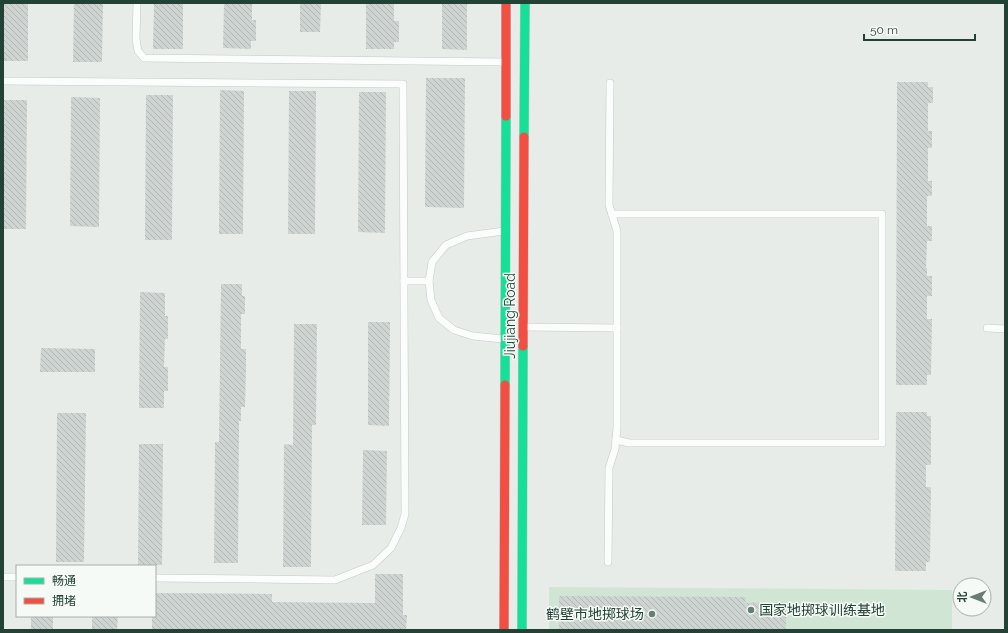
<svg xmlns="http://www.w3.org/2000/svg" width="1008" height="633" font-family="Raleway,'Noto Sans SC',sans-serif">
<style>
.grass{fill:#d0e5d3}
.building{fill:url(#building-back-hatch)}
.lines{fill:none;stroke-linecap:round;stroke-linejoin:round}
.lane-casing{stroke:#c4c9c6;stroke-width:8}
.fast-casing{stroke:#c2cac6;stroke-width:10}
.jam-casing{stroke:#c2cac6;stroke-width:10}
.lane{stroke:#fbfcfc;stroke-width:7}
.fast{stroke:#16e098;stroke-width:9}
.jam{stroke:#f24e42;stroke-width:9}
.poi-dot{fill:#687d74;stroke:#f6faf7;stroke-width:1.5}
.labels{text-anchor:middle;dominant-baseline:central;stroke-width:3;stroke-linejoin:round;paint-order:stroke}
.street-label{font-size:14px;fill:#234135;stroke:#f6faf7}
.poi-label{font-size:14px;fill:#234135;stroke:#f6faf7;text-anchor:start}
</style>
<defs>
<pattern id="building-back-hatch" width="6" height="6" patternUnits="userSpaceOnUse"><rect width="6" height="6" fill="#ced4d1"/><path d="M-1 5l2 2M0 0l6 6M5-1l2 2" fill="none" stroke="#b1b7b4"/></pattern>
</defs>
<rect width="100%" height="100%" fill="#e7ece9"/>
<polygon class="grass" points="549,587 952,590 952,630 549,630"/>
<g class="building">
<rect x="3" y="3" width="25" height="58"/>
<polygon points="74,3 103,3 102,62 73,62"/>
<polygon points="154,3 183,3 183,49 153,49"/>
<polygon points="224,3 252,3 252,20 256,20 256,41 251,41 251,49 223,48"/>
<polygon points="300,3 321,3 320,32 300,32"/>
<polygon points="366,3 394,3 394,21 399,21 399,42 394,42 394,49 366,49"/>
<polygon points="442,3 467,3 467,50 442,49"/>
<polygon points="426,78 465,78 464,208 425,207"/>
<polygon points="897,82 928,82 928,87 933,87 933,103 928,103 928,131 932,131 932,148 928,148 928,181 932,181 932,196 927,196 927,226 932,226 932,241 927,241 926,268 927,268 927,276 932,276 932,296 927,296 927,319 932,319 931,375 927,375 927,385 896,385"/>
<polygon points="220,90 244,91 243,234 219,234"/>
<polygon points="289,91 316,91 315,234 288,234"/>
<polygon points="359,92 386,92 385,233 358,232"/>
<polygon points="146,95 173,95 172,240 145,240"/>
<polygon points="71,97 100,98 99,227 70,226"/>
<polygon points="3,100 27,100 26,229 3,229"/>
<polygon points="221,284 242,284 242,296 245,296 245,314 241,314 241,349 246,349 246,367 245,407 241,407 241,421 239,421 238,563 214,563 215,442 219,442"/>
<polygon points="140,292 165,293 165,316 168,316 168,339 165,339 164,367 168,367 168,391 164,391 164,408 139,408"/>
<polygon points="368,322 390,322 389,426 368,425"/>
<polygon points="294,324 317,324 316,425 312,425 311,567 283,567 284,444 293,445"/>
<polygon points="41,348 95,349 95,372 40,372"/>
<polygon points="896,412 927,412 927,416 931,416 931,465 926,465 926,487 931,487 930,562 926,562 926,571 895,571"/>
<polygon points="57,413 86,413 84,562 56,562"/>
<polygon points="139,444 163,444 162,565 138,565"/>
<polygon points="363,450 387,451 386,525 362,525"/>
<polygon points="375,574 403,574 403,615 407,615 406,630 152,630 152,616 155,616 155,593 272,594 272,602 375,603"/>
<polygon points="559,596 746,597 745,603 786,602 786,630 559,630"/>
<rect x="31" y="616" width="22" height="14"/>
<polygon points="92,616 118,616 117,630 92,630"/>
</g>
<g class="lines">
<defs>
<g id="lane">
<polyline points="137,3 136,39 138,51 144,58 504,62"/>
<polyline points="3,81 403,84 405,514 401,528 391,548 373,565 335,580 155,578"/>
<polyline points="612,214 882,214 882,443 629,443 616,440"/>
<polyline points="404,281 429,281"/>
<polyline points="524,327 617,328"/>
<polyline points="987,328 1005,329"/>
<polyline points="503,339 473,336 454,330 439,318 431,300 429,281 432,262 446,245 467,236 504,231"/>
<polyline points="608,562 609,468 615,449 617,428 617,231 609,205 610,83"/>
<polyline points="3,577 17,577"/>
</g>
<g id="fast">
<polyline points="524,137 525,3"/>
<polyline points="505,385 506,116"/>
<polyline points="522,630 523,346"/>
</g>
<g id="jam">
<polyline points="506,116 506,3"/>
<polyline points="523,346 524,137"/>
<polyline points="504,630 505,385"/>
</g>
</defs>
<use href="#lane" class="lane-casing"/>
<use href="#fast" class="fast-casing"/>
<use href="#jam" class="jam-casing"/>
<use href="#lane" class="lane"/>
<use href="#fast" class="fast"/>
<use href="#jam" class="jam"/>
</g>
<g class="poi-dot">
<circle cx="751" cy="610" r="4"/>
<circle cx="652" cy="614" r="4"/>
</g>
<g class="labels">
<g class="street-label">
<text transform="translate(510 316) rotate(-90)">Jiujiang Road</text>
</g>
<g class="poi-label">
<text x="759" y="610">国家地掷球训练基地</text>
<text x="644" y="614" text-anchor="end">鹤壁市地掷球场</text>
</g>
</g>
<rect width="1008" height="633" fill="none" stroke="#234135" stroke-width="8"/>
<rect x="16" y="565" width="140" height="52" fill="#f6faf7" stroke="#a2b0a9"/>
<rect x="24" y="578" width="20" height="6" fill="#16e098" stroke="#a2b0a9"/>
<text x="52" y="585" font-size="12" fill="#234135">畅通</text>
<rect x="24" y="598" width="20" height="6" fill="#f24e42" stroke="#a2b0a9"/>
<text x="52" y="605" font-size="12" fill="#234135">拥堵</text>
<g transform="translate(972 597) rotate(270)"><circle r="19" fill="#f6faf7" stroke="#a2b0a9"/>
<path d="M0-3L7 15L0 10L-7 15Z" fill="#687d74"/>
<text y="-6" font-size="11" font-weight="bold" text-anchor="middle" fill="#234135">北</text>
</g>
<path d="M864 34v6h111v-6" fill="none" stroke="#234135" stroke-width="2"/>
<text x="870" y="34" font-size="12" fill="#234135" stroke="#f6faf7" stroke-width="3" paint-order="stroke">50 m</text>
</svg>
